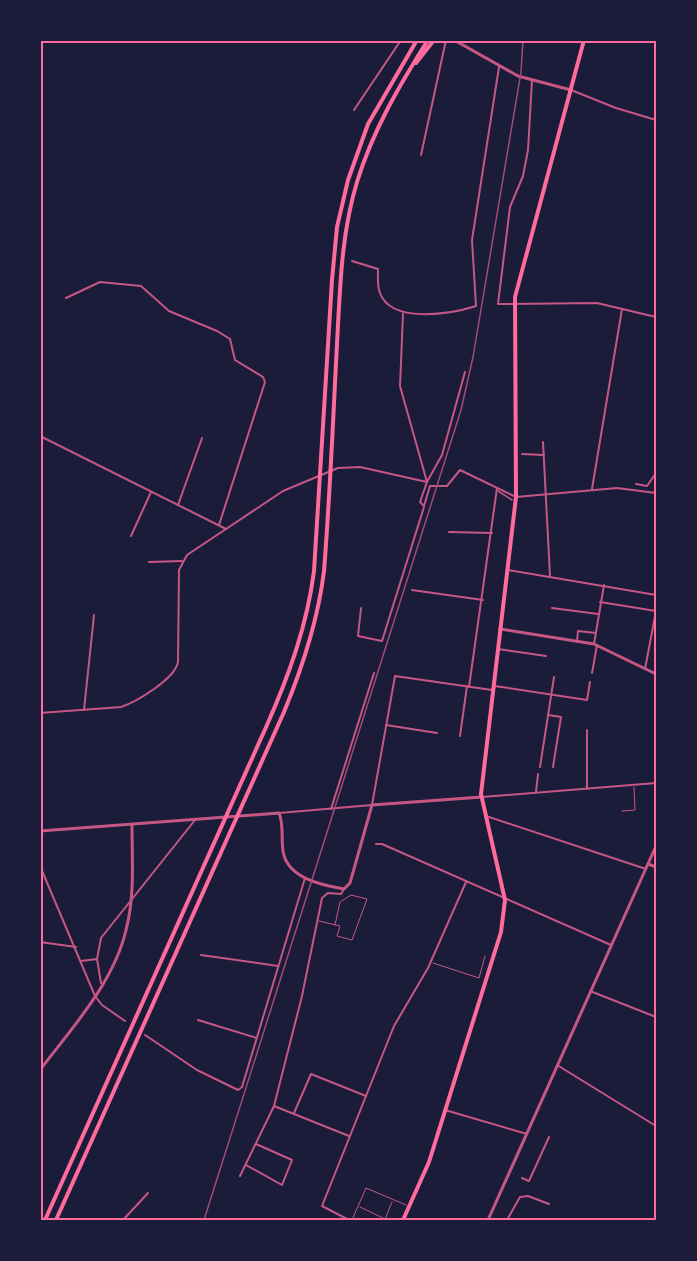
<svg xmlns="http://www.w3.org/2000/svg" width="697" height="1261" font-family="'Nunito Sans',sans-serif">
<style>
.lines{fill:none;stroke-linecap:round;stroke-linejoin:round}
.service{stroke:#c65784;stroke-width:1}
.pedestrian{stroke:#c65784;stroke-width:1.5}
.minor{stroke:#c65784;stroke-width:2}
.tertiary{stroke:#c65784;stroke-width:3}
.primary{stroke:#ff6b9d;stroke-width:4}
.motorway{stroke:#ff6b9d;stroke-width:4}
.rail{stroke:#a44b75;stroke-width:1.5}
.neatline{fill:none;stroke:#ff6b9d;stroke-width:2}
</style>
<rect width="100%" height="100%" fill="#1b1b3a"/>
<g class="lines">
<g class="service">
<polyline points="622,811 635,810 634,787"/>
<polyline points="319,921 340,926 337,936 352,940 367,899 351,895 340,902 335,925"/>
<polyline points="433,963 479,978 485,956"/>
<polyline points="360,1207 385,1219 392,1202"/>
<polyline points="352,1220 366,1188 406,1205"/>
</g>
<polyline class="pedestrian" points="498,491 512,500"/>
<g class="minor">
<polyline points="532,80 528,150 523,176 510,207 498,304 597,303 656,317"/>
<polyline points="571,90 616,108 656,120"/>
<polyline points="354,110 401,40"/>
<polyline points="421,155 446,40"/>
<path d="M352 261 378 269C378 276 377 286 380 293 391 324 451 314 476 306L472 240 499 67"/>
<polyline points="66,298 100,282 141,286 169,311 217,331 230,339 235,360 263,377 265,382 219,525"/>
<polyline points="403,314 400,386 427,482 442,455 465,372"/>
<polyline points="40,436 226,529"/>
<polyline points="543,442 550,576"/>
<polyline points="522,454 544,455"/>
<polyline points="636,484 647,486 656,473"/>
<polyline points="592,489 622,309"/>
<polyline points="178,505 202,438"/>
<polyline points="449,532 492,533"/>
<polyline points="131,536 151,492"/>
<polyline points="149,562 182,561"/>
<polyline points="508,570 656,595"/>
<polyline points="412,590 483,600"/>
<polyline points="600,602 656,611"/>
<polyline points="361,608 358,636 382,641 424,507"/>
<polyline points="552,608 598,614"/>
<polyline points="577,642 578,631 596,633"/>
<polyline points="594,644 604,585"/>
<polyline points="498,649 546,656"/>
<polyline points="645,669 656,611"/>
<polyline points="592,673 597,645"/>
<polyline points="495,686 587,700 590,682"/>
<polyline points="469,687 497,488"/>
<polyline points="84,710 94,615"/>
<path d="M40 713 121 707C136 702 175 679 178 662L179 570 187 555 283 491 338 468 360 467 427 482 420 502 424 506 430 486H447L460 470 516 497 617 488 656 493"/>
<polyline points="548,715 561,717 553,767"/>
<polyline points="386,725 437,733"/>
<polyline points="460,736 467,686"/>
<polyline points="540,767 554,677"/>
<polyline points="587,789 587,730"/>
<polyline points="536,792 538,774"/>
<polyline points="482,797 656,783"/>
<polyline points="331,809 374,673"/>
<polyline points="279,813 372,805 395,676 492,690"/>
<polyline points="486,816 646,869"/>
<polyline points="376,844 382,844 611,945"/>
<polyline points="40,866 95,996 102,1005 125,1021"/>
<polyline points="40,942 76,947"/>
<polyline points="201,955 278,966"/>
<polyline points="81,961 97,959"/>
<polyline points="101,983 97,959 101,938 195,820"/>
<polyline points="590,991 656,1017"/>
<polyline points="198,1020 257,1038"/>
<polyline points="145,1035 197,1070 238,1090 242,1087 305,878"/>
<polyline points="557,1065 656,1126"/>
<polyline points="274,1106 349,1136"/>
<polyline points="445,1110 527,1134"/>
<polyline points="294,1113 311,1074 366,1096"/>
<polyline points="246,1165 282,1185 292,1160 256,1144"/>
<polyline points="240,1176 274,1106 302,996 322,898 328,893 341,894 344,889"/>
<polyline points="522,1178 529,1181 549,1137"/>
<polyline points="123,1220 148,1193"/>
<polyline points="349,1220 322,1206 394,1026 428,968 466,882"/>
<polyline points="507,1220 520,1197 528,1196 549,1204"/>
</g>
<g class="tertiary">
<polyline points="454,40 518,76 571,90"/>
<polyline points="500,629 594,644 656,674"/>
<path d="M40 831 279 813C284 825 281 838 283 851 287 878 321 885 344 889L350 883 372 805 482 797"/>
<polyline points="648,864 656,867"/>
<path d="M40 1070C72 1028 114 982 126 930 135 897 132 859 132 825"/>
<polyline points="488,1220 656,846"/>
</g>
<polyline class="primary" points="403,1220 429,1162 501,932 505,900 481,794 516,497 515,297 584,40"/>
<g class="motorway">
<polyline points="416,63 434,40"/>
<path d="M45 1220 267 725C289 675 307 626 314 571L332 280 337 227 348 180 368 124 417 40"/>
<path d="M56 1220 284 712C303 666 318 621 324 571 330 496 333 420 337 344 340 290 341 234 357 182 373 130 399 86 428 40"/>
</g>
<polyline class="rail" points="204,1220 461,410 473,357 521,72 523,40"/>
</g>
<rect width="697" height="1261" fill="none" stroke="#1b1b3a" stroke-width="84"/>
<rect x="42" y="42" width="613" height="1177" class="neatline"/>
</svg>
